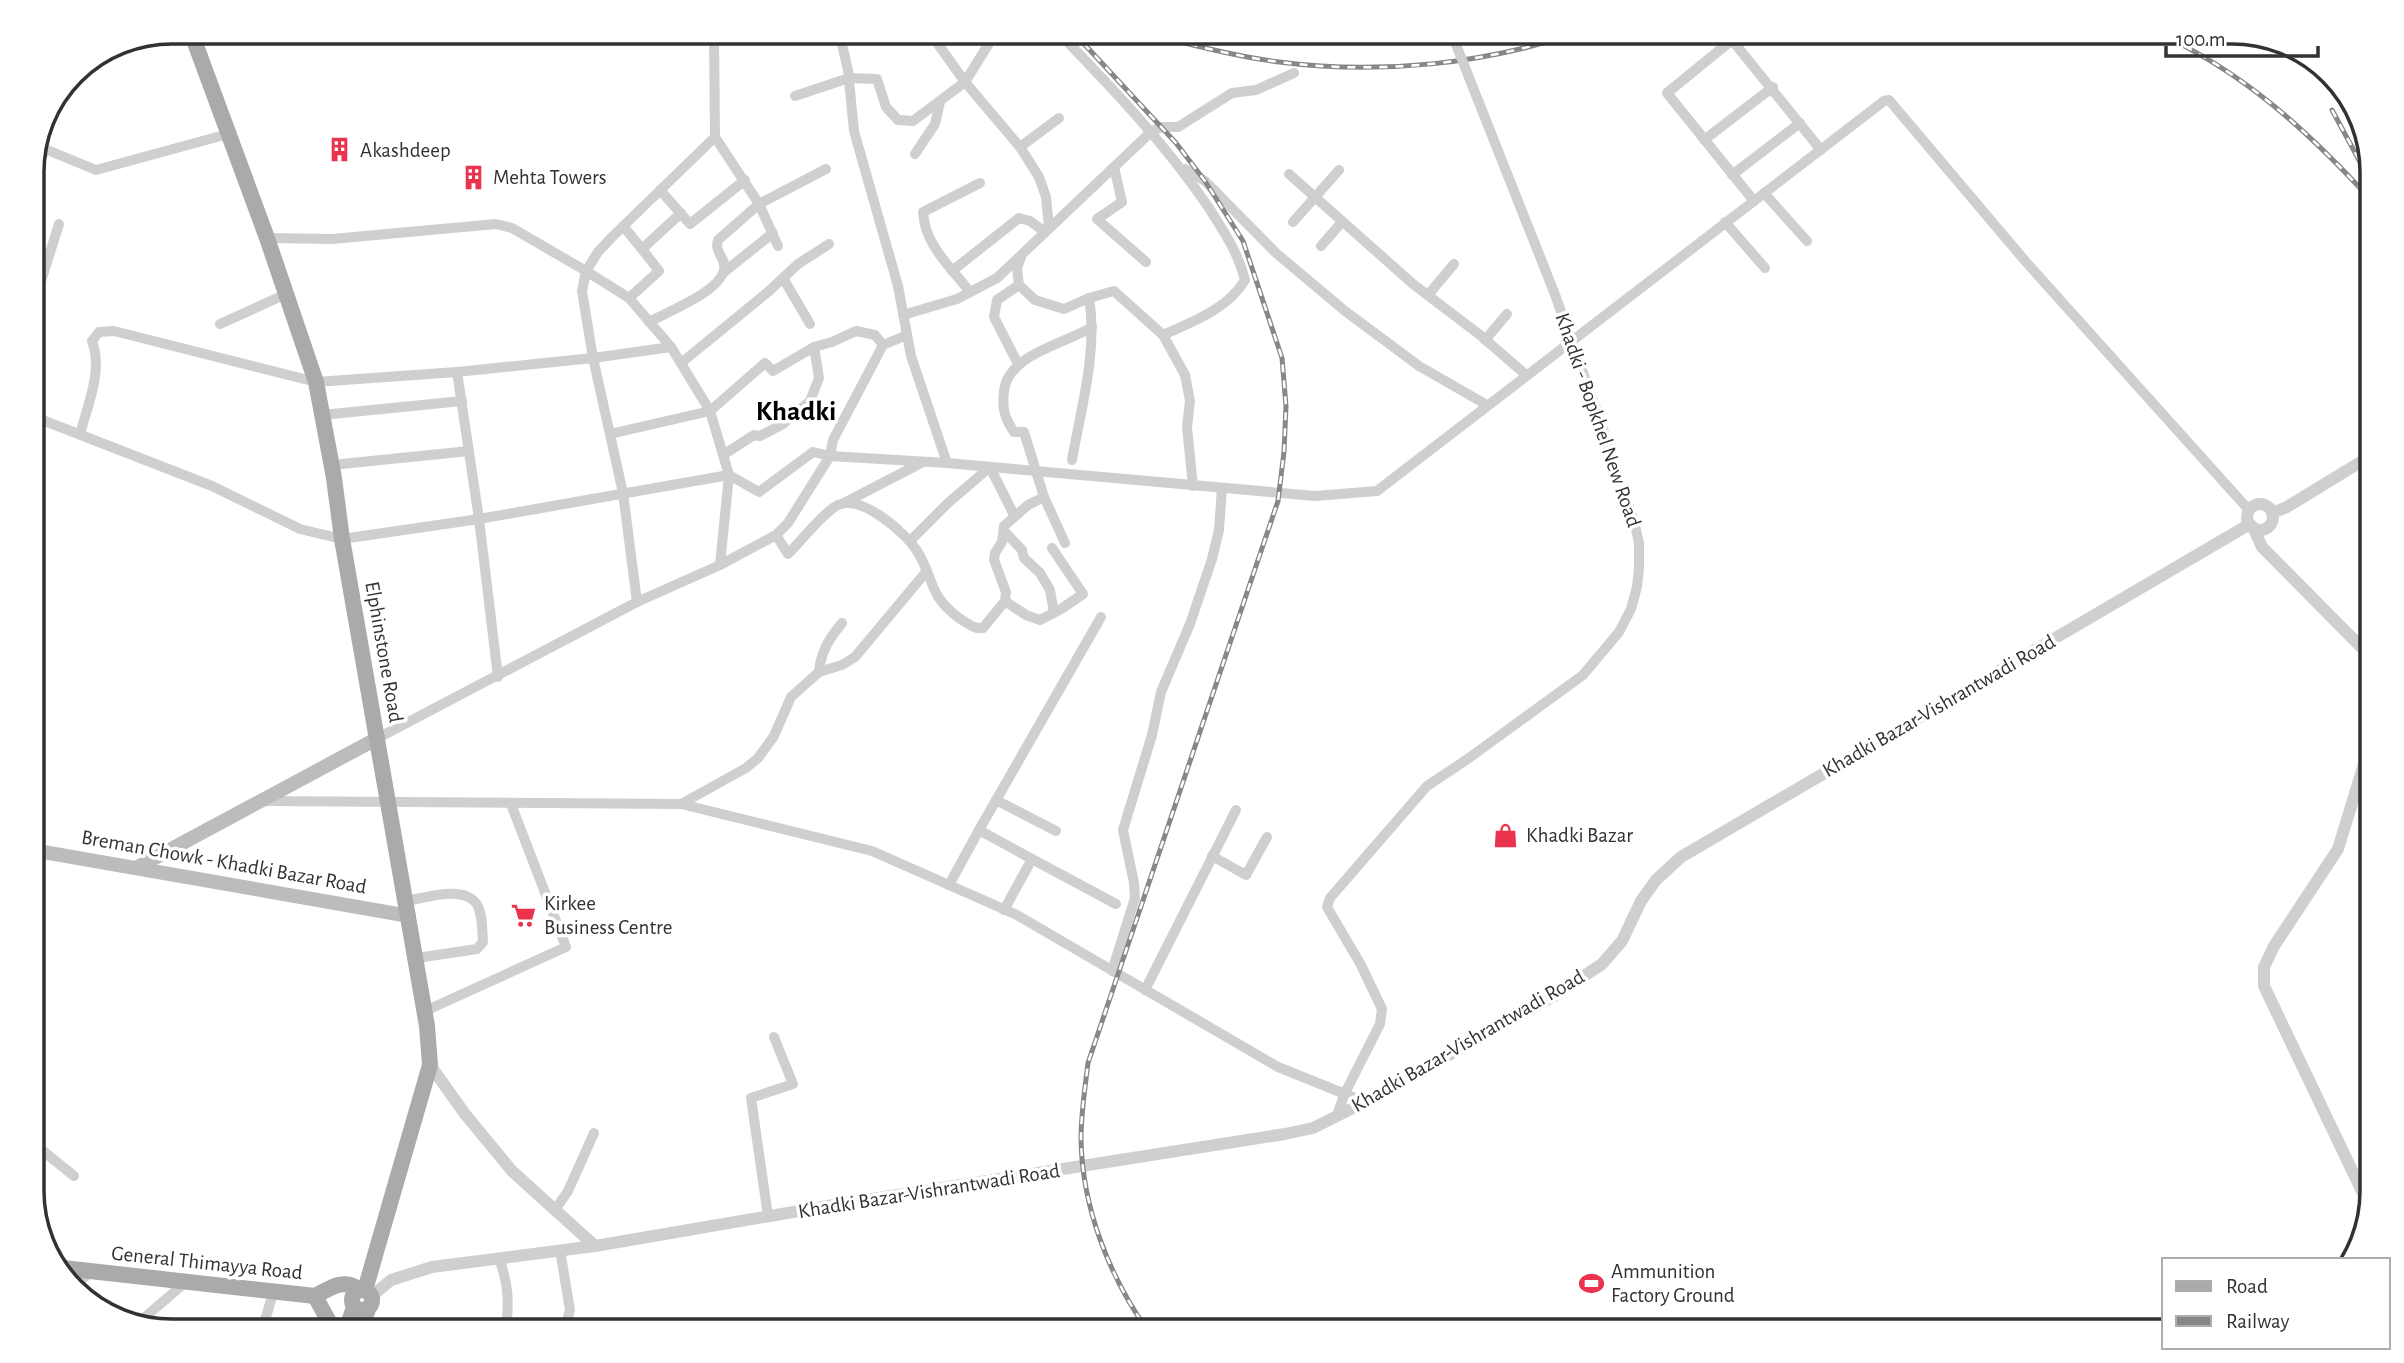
<svg xmlns="http://www.w3.org/2000/svg" width="2404" height="1363" font-family="'Alegreya Sans',sans-serif">
<style>
.lines{fill:none;stroke-linecap:round;stroke-linejoin:round}
.minor{stroke:#cfcfcf;stroke-width:10}
.tertiary{stroke:#cfcfcf;stroke-width:12}
.secondary{stroke:#bcbcbc;stroke-width:14}
.primary{stroke:#aaa;stroke-width:16}
.rail-casing{stroke:#878787;stroke-width:5}
.rail{stroke:#fff;stroke-width:2.5;stroke-dasharray:8;stroke-linecap:butt}
.minor-bridge{stroke:#cfcfcf;stroke-width:10}
.labels{text-anchor:middle;dominant-baseline:central;stroke-width:7;stroke-linejoin:round;paint-order:stroke}
.poi-label{font-size:21px;fill:#323232;stroke:#fff;text-anchor:start}
.street-label{font-size:21px;fill:#323232;stroke:#fff}
.district-label{font-size:28px;font-weight:bold;fill:#000;stroke:#fff}
.rim{fill:none;stroke:#323232;stroke-width:3.5}
</style>
<rect width="100%" height="100%" fill="#fff"/>
<g class="lines">
<g class="minor">
<polyline points="839,32 848,70 854,131 898,286 911,356 947,463"/>
<polyline points="881,32 923,34 935,40 965,82 1020,147 1039,177 1046,197 1049,227"/>
<polyline points="971,32 988,45"/>
<path d="M1058 32C1112 88 1165 143 1209 208 1224 232 1238 252 1245 280 1228 309 1192 322 1163 335L1185 375 1190 401 1187 427 1193 486"/>
<polyline points="795,96 849,78 877,79 886,107 898,120 913,121 965,82 996,32"/>
<polyline points="715,137 759,204 778,246"/>
<polyline points="1704,140 1773,87"/>
<polyline points="1020,147 1059,118"/>
<polyline points="915,154 935,124 940,102"/>
<polyline points="1114,167 1122,202 1097,219 1146,262"/>
<polyline points="1185,169 1205,181 1276,253 1345,311 1419,366 1487,405"/>
<polyline points="1289,174 1413,284 1480,335 1526,375"/>
<polyline points="1732,175 1800,123"/>
<polyline points="32,183 45,149 96,170 228,134"/>
<polyline points="660,190 690,224 745,180"/>
<polyline points="1764,193 1807,241"/>
<polyline points="1754,201 1667,93 1732,40 1821,150"/>
<polyline points="1293,222 1339,170"/>
<polyline points="1725,222 1765,268"/>
<polyline points="623,226 642,249 681,213"/>
<polyline points="267,238 332,239 496,224 512,228 586,271 598,252 612,237 715,137 714,32"/>
<polyline points="1321,246 1342,222"/>
<polyline points="1021,257 1017,269 1019,285 1035,300 1064,309 1089,298 1114,291 1163,335"/>
<polyline points="952,271 1019,218 1030,221 1045,232"/>
<polyline points="724,272 773,233"/>
<polyline points="783,278 810,324"/>
<path d="M970 292C951 267 925 246 923 212L980 183"/>
<polyline points="1428,295 1454,264"/>
<polyline points="629,298 659,271 642,249"/>
<polyline points="32,310 59,224"/>
<polyline points="903,315 957,299 997,278 1152,131 1162,127 1178,127 1232,93 1256,90 1294,73"/>
<path d="M649 322C669 311 719 292 724 270 727 258 714 254 718 240L759 204 826 169"/>
<polyline points="220,324 286,294"/>
<polyline points="1485,340 1507,314"/>
<polyline points="681,363 768,292 798,264 829,244"/>
<polyline points="1018,364 994,317 997,300 1019,285"/>
<polyline points="457,372 479,519 498,677"/>
<polyline points="322,415 462,401"/>
<polyline points="32,416 212,486 300,529 342,539 479,519 729,475 759,492 813,452 830,456 833,440 883,345"/>
<path d="M80 434C88 404 103 371 92 341L99 332 114 331 316 382 457 372 593 358 671 347"/>
<polyline points="610,434 710,411 765,363 773,371 814,347 832,342 856,331 875,335 883,345 907,335"/>
<polyline points="723,455 754,435 760,436 783,424 810,401 819,378 814,347"/>
<path d="M1072 460C1081 408 1098 351 1089 298"/>
<polyline points="332,465 469,451"/>
<polyline points="844,503 923,462"/>
<polyline points="1004,531 1022,550 1024,558 1040,573 1050,590 1054,613"/>
<path d="M776 535 788 554C800 542 825 511 838 505 861 494 905 532 917 551 935 579 927 594 959 618 967 623 973 629 983 628L1005 601 1006 592 994 560 995 553 1002 542 1004 526 1028 505 1044 497"/>
<polyline points="910,541 948,503 990,467 1014,515"/>
<path d="M1065 543 1044 497 1024 432H1014C1004 417 1002 409 1004 391 1008 354 1065 344 1092 327"/>
<polyline points="1005,601 1026,615 1040,620 1061,609 1083,594 1052,548"/>
<polyline points="637,602 623,493 593,358 582,291 586,271 629,298 671,347 710,411 729,475 720,565"/>
<path d="M842 623C829 639 821 651 819 672L842 665 855 657 926 572"/>
<polyline points="378,738 637,602 720,565 776,535 788,523 830,456 947,463 1315,496 1377,491 1884,101 1889,100 2026,262 2249,510"/>
<polyline points="996,800 1056,831"/>
<polyline points="262,801 681,804 872,851 1017,915 1278,1067 1365,1102"/>
<polyline points="681,804 746,768 758,758 774,736 791,697 819,672"/>
<polyline points="979,830 1101,617"/>
<polyline points="1212,856 1246,875 1267,837"/>
<polyline points="1032,859 1116,904"/>
<polyline points="949,885 979,830 1032,859 1004,910"/>
<path d="M406 901C425 898 462 885 476 903 483 913 482 931 483 942L477 949 417 958"/>
<polyline points="1112,971 1135,898 1134,883 1123,830 1152,735 1161,692 1190,624 1212,559 1219,530 1222,488"/>
<polyline points="1145,990 1236,810"/>
<polyline points="425,1011 566,947 511,804"/>
<polyline points="1337,1115 1345,1093 1380,1024 1382,1009 1361,965 1327,907 1330,898 1427,786 1469,758 1583,675 1619,632 1631,609 1637,587 1639,568 1639,543 1634,521 1595,406"/>
<polyline points="32,1142 74,1176"/>
<polyline points="555,1210 568,1191 594,1133"/>
<polyline points="768,1216 751,1098 793,1084 774,1037"/>
<polyline points="560,1250 570,1310 564,1331"/>
<path d="M499 1258C509 1286 509 1302 506 1331"/>
<polyline points="73,1286 92,1271"/>
<polyline points="138,1323 186,1282"/>
<polyline points="262,1331 273,1293"/>
</g>
<g class="tertiary">
<circle cx="2260" cy="517" r="13"/>
<polyline points="2272,513 2287,507 2372,455"/>
<polyline points="2253,527 2262,547 2372,658"/>
<polyline points="430,1065 465,1114 512,1171 595,1246"/>
<polyline points="2369,1206 2264,986 2264,967 2274,946 2338,849 2372,738"/>
<polyline points="372,1296 391,1280 432,1267 595,1246 840,1204 1285,1134 1313,1128 1365,1102 1554,996 1602,964 1622,941 1641,901 1656,880 1681,857 2250,524"/>
</g>
<g class="secondary">
<polyline points="32,850 409,916"/>
<polyline points="136,868 378,738"/>
</g>
<g class="primary">
<polyline points="191,32 267,238 316,382 334,478 342,539 427,1026 430,1065 365,1290"/>
<path d="M54 1267 315 1296C329 1289 345 1277 359 1290"/>
<circle cx="362" cy="1300" r="10"/>
<polyline points="315,1296 334,1331"/>
<polyline points="346,1331 354,1307"/>
<polyline points="360,1331 368,1309"/>
</g>
<defs>
<g id="rail">
<path d="M1073 32 1176 143 1205 181 1243 241 1282 358 1286 406 1284 452 1278 501 1088 1063C1085 1088 1081 1113 1081 1139 1082 1207 1109 1276 1148 1331"/>
<path d="M1143 32C1188 44 1233 56 1279 62 1380 75 1484 64 1580 32"/>
<path d="M2156 32C2244 72 2308 131 2372 201"/>
<polyline points="2332,110 2372,184"/>
</g>
</defs>
<use href="#rail" class="rail-casing"/>
<use href="#rail" class="rail"/>
<polyline class="minor-bridge" points="1451,32 1554,292 1595,406"/>
</g>
<defs>
<symbol id="building-bare" viewBox="-9 -9 18 18"><path d="M-4-6H4V6H1V3H-1V6H-4ZM-2.5-4.3h1.7v1.8h-1.7ZM.8-4.3h1.7v1.8H.8ZM-2.5-1h1.7V.8h-1.7ZM.8-1h1.7V.8H.8Z" fill="#ea334d" stroke="#fff" stroke-width="2.5" paint-order="stroke"/></symbol>
<symbol id="shop-bare" viewBox="-9 -9 18 18"><path d="M-5-2.5h2.3a2.7 3.5 0 0 1 5.4 0H5L5.5 6h-11ZM-1.5-2.5h3a1.5 2.3 0 0 0-3 0Z" fill="#ea334d" stroke="#fff" stroke-width="2.5" paint-order="stroke"/></symbol>
<symbol id="supermarket-bare" viewBox="-9 -9 18 18"><path d="M-6-5.5h2.5l.6 2H6L4.5 2H-2.5L-4.4-4H-6ZM-1.5 3.2a1.3 1.3 0 1 0 .1 0ZM3 3.2a1.3 1.3 0 1 0 .1 0Z" fill="#ea334d" stroke="#fff" stroke-width="2.5" paint-order="stroke"/></symbol>
<symbol id="stadium-bare" viewBox="-9 -9 18 18"><path d="M0-5a6.5 5 0 1 0 0 10a6.5 5 0 1 0 0-10ZM-3.5-1.8h7v3.6h-7Z" fill="#ea334d" stroke="#fff" stroke-width="2.5" paint-order="stroke"/></symbol>
</defs>
<g fill-rule="evenodd">
<use href="#building-bare" x="322" y="132" width="35" height="35"/>
<use href="#building-bare" x="456" y="160" width="35" height="35"/>
<use href="#shop-bare" x="1488" y="818" width="35" height="35"/>
<use href="#supermarket-bare" x="506" y="898" width="35" height="35"/>
<use href="#stadium-bare" x="1574" y="1266" width="35" height="35"/>
</g>
<g class="labels">
<g class="poi-label">
<text x="360" y="150">Akashdeep</text>
<text x="493" y="177">Mehta Towers</text>
<text x="1526" y="835">Khadki Bazar</text>
<text x="544" y="903">Kirkee<tspan x="544" dy="24">Business Centre</tspan></text>
<text x="1611" y="1271">Ammunition<tspan x="1611" dy="24">Factory Ground</tspan></text>
</g>
<g class="street-label">
<text transform="translate(1598 420) rotate(71)">Khadki - Bopkhel New Road</text>
<text transform="translate(384 652) rotate(80)">Elphinstone Road</text>
<text transform="translate(1939 706) rotate(-30)">Khadki Bazar-Vishrantwadi Road</text>
<text transform="translate(224 862) rotate(10)">Breman Chowk - Khadki Bazar Road</text>
<text transform="translate(1468 1041) rotate(-30)">Khadki Bazar-Vishrantwadi Road</text>
<text transform="translate(929 1191) rotate(-9)">Khadki Bazar-Vishrantwadi Road</text>
<text transform="translate(207 1263) rotate(6)">General Thimayya Road</text>
</g>
<g class="district-label">
<text x="796" y="412">Khadki</text>
</g>
</g>
<path d="M0 0H2404V1363H0ZM172 44H2232A128 128 0 0 1 2360 172V1191A128 128 0 0 1 2232 1319H172A128 128 0 0 1 44 1191V172A128 128 0 0 1 172 44Z" fill="#fff" fill-rule="evenodd"/>
<path class="rim" d="M172 44H2232A128 128 0 0 1 2360 172V1191A128 128 0 0 1 2232 1319H172A128 128 0 0 1 44 1191V172A128 128 0 0 1 172 44Z"/>
<rect x="2162" y="1258" width="228" height="91" fill="#ffffff" stroke="#adadad" stroke-width="2"/>
<rect x="2176" y="1281" width="35" height="10" fill="#aaaaaa" stroke="#adadad" stroke-width="2"/>
<text x="2226" y="1293" font-size="21" fill="#323232">Road</text>
<rect x="2176" y="1316" width="35" height="10" fill="#878787" stroke="#adadad" stroke-width="2"/>
<text x="2226" y="1328" font-size="21" fill="#323232">Railway</text>
<path d="M2166 46v10h152v-10" fill="none" stroke="#323232" stroke-width="3.5"/>
<text x="2176" y="46" font-size="21" fill="#323232" stroke="#ffffff" stroke-width="5" paint-order="stroke">100 m</text>
</svg>
